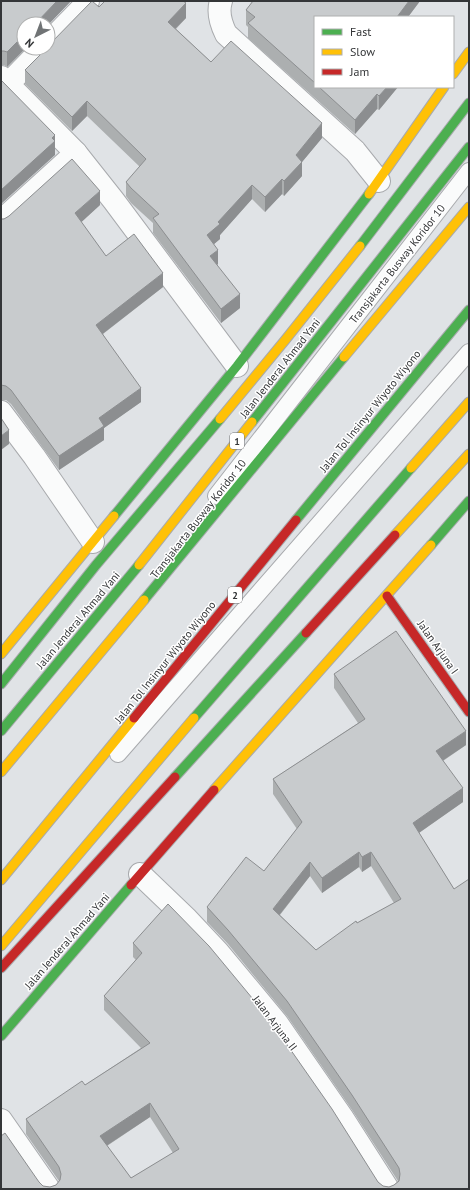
<svg xmlns="http://www.w3.org/2000/svg" width="470" height="1190" font-family="'PT Sans',sans-serif">
<style>
.lines{fill:none;stroke-linecap:round;stroke-linejoin:round}
.lane-casing{stroke:#a8aaad;stroke-width:18}
.street-casing{stroke:#a8aaad;stroke-width:24}
.fast-casing{stroke:#a8aaad;stroke-width:11}
.slow-casing{stroke:#a8aaad;stroke-width:11}
.jam-casing{stroke:#a8aaad;stroke-width:11}
.lane{stroke:#fafbfb;stroke-width:16}
.street{stroke:#fafbfb;stroke-width:22}
.fast{stroke:#4caf50;stroke-width:9}
.slow{stroke:#ffc107;stroke-width:9}
.jam{stroke:#c62828;stroke-width:9}
.wall{fill:#acafb0;fill-rule:evenodd}
.shaded-wall{fill:#8c8e90}
.building{fill:#c8cbcd;stroke:#8c8e90;fill-rule:evenodd}
.labels{text-anchor:middle;dominant-baseline:central;stroke-width:3;stroke-linejoin:round;paint-order:stroke}
.shield{fill:#fff;stroke:#717274;stroke-width:1}
.shield-label{font-size:10px;font-weight:bold;fill:#343638}
.street-label{font-size:11px;fill:#343638;stroke:#fff}
</style>
<rect width="100%" height="100%" fill="#e0e3e6"/>
<g class="lines">
<defs>
<g id="lane">
<polyline points="216,496 469,171"/>
<polyline points="118,754 469,352"/>
</g>
<g id="street">
<path d="M221 1C217 13 221 24 226 34L355 151 379 181"/>
<polyline points="48,43 86,4 88,1"/>
<polyline points="1,77 76,153 114,201 237,366"/>
<polyline points="8,84 43,48"/>
<polyline points="1,221 76,153"/>
<polyline points="1,412 34,456 93,542"/>
<polyline points="140,874 187,919 218,952 277,1023 342,1117 388,1189"/>
<polyline points="1,1120 49,1189"/>
</g>
<g id="fast">
<polyline points="360,246 469,103"/>
<polyline points="252,422 469,147"/>
<polyline points="114,516 237,366 369,194"/>
<polyline points="296,520 469,310"/>
<polyline points="431,545 469,501"/>
<polyline points="144,600 344,357"/>
<polyline points="1,684 96,565 220,419"/>
<polyline points="194,718 411,468"/>
<polyline points="1,731 139,565"/>
<polyline points="175,777 306,633"/>
<polyline points="1,1036 131,885"/>
</g>
<g id="slow">
<polyline points="453,74 469,52"/>
<polyline points="369,194 444,87"/>
<polyline points="344,357 469,207"/>
<polyline points="220,419 286,339 360,246"/>
<polyline points="411,468 469,402"/>
<polyline points="395,535 469,454"/>
<polyline points="139,565 252,422"/>
<polyline points="1,654 114,516"/>
<polyline points="1,772 144,600"/>
<polyline points="214,790 431,545"/>
<polyline points="1,880 134,718"/>
<polyline points="1,946 194,718"/>
</g>
<g id="jam">
<polyline points="387,596 469,712"/>
<polyline points="306,633 395,535"/>
<polyline points="134,718 296,520"/>
<polyline points="131,885 214,790"/>
<polyline points="1,968 175,777"/>
</g>
</defs>
<use href="#lane" class="lane-casing"/>
<use href="#street" class="street-casing"/>
<use href="#fast" class="fast-casing"/>
<use href="#slow" class="slow-casing"/>
<use href="#jam" class="jam-casing"/>
<use href="#lane" class="lane"/>
<use href="#street" class="street"/>
<use href="#fast" class="fast"/>
<use href="#slow" class="slow"/>
<use href="#jam" class="jam"/>
</g>
<g class="wall">
<polygon points="1,1 71,1 7,67 4,65 1,65"/>
<polygon points="253,1 420,1 408,17 315,17 315,87 398,87 379,110 377,109 355,134 248,38 248,27 246,25 246,10"/>
<polygon points="185,3 186,18 176,29 211,62 322,138 302,162 302,176 284,196 282,194 265,212 252,199 220,235 220,239 214,244 218,264 217,265 240,308 221,323 153,233 153,223 131,203 126,196 126,182 140,167 87,116 72,131 25,84 25,70 99,7"/>
<polygon points="100,205 81,222 106,256 163,287 103,334 141,402 104,428 104,440 59,470 11,404 6,400 1,400 1,219"/>
<path d="M334 674 466 745 443 761 463 802 419 833 454 889 469 1189H1L39 1182 43 1186 50 1187 56 1185 59 1181 26 1134V1119L85 1085 141 1048 104 1010V996L136 960 133 957V943L378 1182 383 1186 389 1187 394 1185 398 1181 352 1110 287 1016 228 944 207 922V907L264 871 297 829 273 794V779L358 723 334 688ZM371 866 394 903 357 923 316 950 280 915 310 876 322 893 359 867 362 872ZM150 1117 173 1153 131 1178 107 1146Z"/>
</g>
<g class="shaded-wall">
<polygon points="57,1 71,1 48,25 48,24 35,24"/>
<polygon points="409,1 420,1 408,17 397,17"/>
<polygon points="186,3 186,18 168,36 168,22"/>
<polygon points="24,35 24,48 26,48 7,67 7,52"/>
<polygon points="387,87 398,87 379,110 379,96"/>
<polygon points="377,94 377,109 355,134 355,120"/>
<polygon points="87,101 87,116 72,131 72,117"/>
<polygon points="322,123 322,138 302,162 302,176 284,196 284,181 296,155"/>
<polygon points="55,135 55,155 1,204 1,190"/>
<polygon points="282,179 282,194 265,212 265,197"/>
<polygon points="252,185 252,199 220,235 220,239 207,250 207,235 218,222"/>
<polygon points="100,191 100,205 75,228 75,213"/>
<polygon points="218,250 218,264 210,270 210,256"/>
<polygon points="163,273 163,287 96,339 96,325"/>
<polygon points="240,294 240,308 221,323 221,309"/>
<polygon points="141,388 141,402 104,428 104,440 59,470 59,456 99,418"/>
<polygon points="9,430 9,444 1,450 1,436"/>
<polygon points="466,731 466,745 436,765 436,751"/>
<polygon points="463,788 463,802 413,837 413,823"/>
<polygon points="359,852 359,867 322,893 322,878"/>
<polygon points="371,852 371,866 362,872 362,857"/>
<polygon points="310,862 310,876 273,923 273,909"/>
<polygon points="150,1103 150,1117 100,1150 100,1136"/>
</g>
<g class="building">
<polygon points="1,1 57,1 35,24 24,24 24,35 7,52 4,51 1,51"/>
<polygon points="92,1 99,7 105,1 183,1 186,3 168,22 211,62 231,41 322,123 296,155 302,162 284,181 282,179 265,197 252,185 218,222 220,224 207,235 218,250 210,256 240,294 221,309 153,218 159,214 131,188 126,182 146,159 87,101 72,117 25,70 47,48 48,48 48,46"/>
<polygon points="253,1 409,1 397,17 315,17 315,83 248,23 255,17 246,10"/>
<polygon points="1,80 55,135 52,138 55,141 1,190"/>
<polygon points="319,87 387,87 379,96 377,94 355,120"/>
<polygon points="72,159 100,191 75,213 106,256 134,234 163,273 96,325 141,388 99,418 104,426 59,456 11,390 6,386 1,385 1,219 4,219 9,216"/>
<polygon points="1,418 9,430 1,436"/>
<path d="M396 631 466 731 436 751 463 788 413 823 454 889 469 879V1189H1V1136L5 1133 39 1182 43 1186 50 1187 56 1185 60 1180 61 1174 59 1167 26 1119 82 1081 85 1085 150 1043 104 996 142 953 133 943 168 904 209 946 267 1016 332 1109 378 1182 383 1186 389 1187 394 1185 399 1181 400 1174 399 1168 352 1095 287 1001 228 930 207 907 246 857 264 871 302 822 273 779 365 719 334 674ZM359 852 362 857 371 852 401 899 357 923 356 921 316 950 273 909 310 862 322 878ZM150 1103 179 1149 131 1178 100 1136Z"/>
</g>
<g class="labels">
<g class="shield">
<rect x="230" y="433" width="14" height="16" rx="3"/>
<rect x="228" y="587" width="14" height="16" rx="3"/>
</g>
<g class="shield-label">
<text x="237" y="441">1</text>
<text x="235" y="595">2</text>
</g>
<g class="street-label">
<text transform="translate(397 264) rotate(-52)">Transjakarta Busway Koridor 10</text>
<text transform="translate(280 368) rotate(-52)">Jalan Jenderal Ahmad Yani</text>
<text transform="translate(370 411) rotate(-51)">Jalan Tol Insinyur Wiyoto Wiyono</text>
<text transform="translate(198 519) rotate(-52)">Transjakarta Busway Koridor 10</text>
<text transform="translate(78 620) rotate(-50)">Jalan Jenderal Ahmad Yani</text>
<text transform="translate(438 647) rotate(55)">Jalan Arjuna I</text>
<text transform="translate(165 662) rotate(-51)">Jalan Tol Insinyur Wiyoto Wiyono</text>
<text transform="translate(67 941) rotate(-49)">Jalan Jenderal Ahmad Yani</text>
<text transform="translate(275 1023) rotate(53)">Jalan Arjuna II</text>
</g>
</g>
<rect width="470" height="1190" fill="none" stroke="#343638" stroke-width="4"/>
<rect x="314" y="16" width="140" height="72" fill="#ffffff" stroke="#aeafaf"/>
<rect x="322" y="29" width="20" height="6" fill="#4caf50" stroke="#aeafaf"/>
<text x="350" y="36" font-size="12" fill="#343638">Fast</text>
<rect x="322" y="49" width="20" height="6" fill="#ffc107" stroke="#aeafaf"/>
<text x="350" y="56" font-size="12" fill="#343638">Slow</text>
<rect x="322" y="69" width="20" height="6" fill="#c62828" stroke="#aeafaf"/>
<text x="350" y="76" font-size="12" fill="#343638">Jam</text>
<g transform="translate(36 36) rotate(222)"><circle r="19" fill="#ffffff" stroke="#aeafaf"/>
<path d="M0-3L7 15L0 10L-7 15Z" fill="#707375"/>
<text y="-6" font-size="11" font-weight="bold" text-anchor="middle" fill="#343638">N</text>
</g>
</svg>
